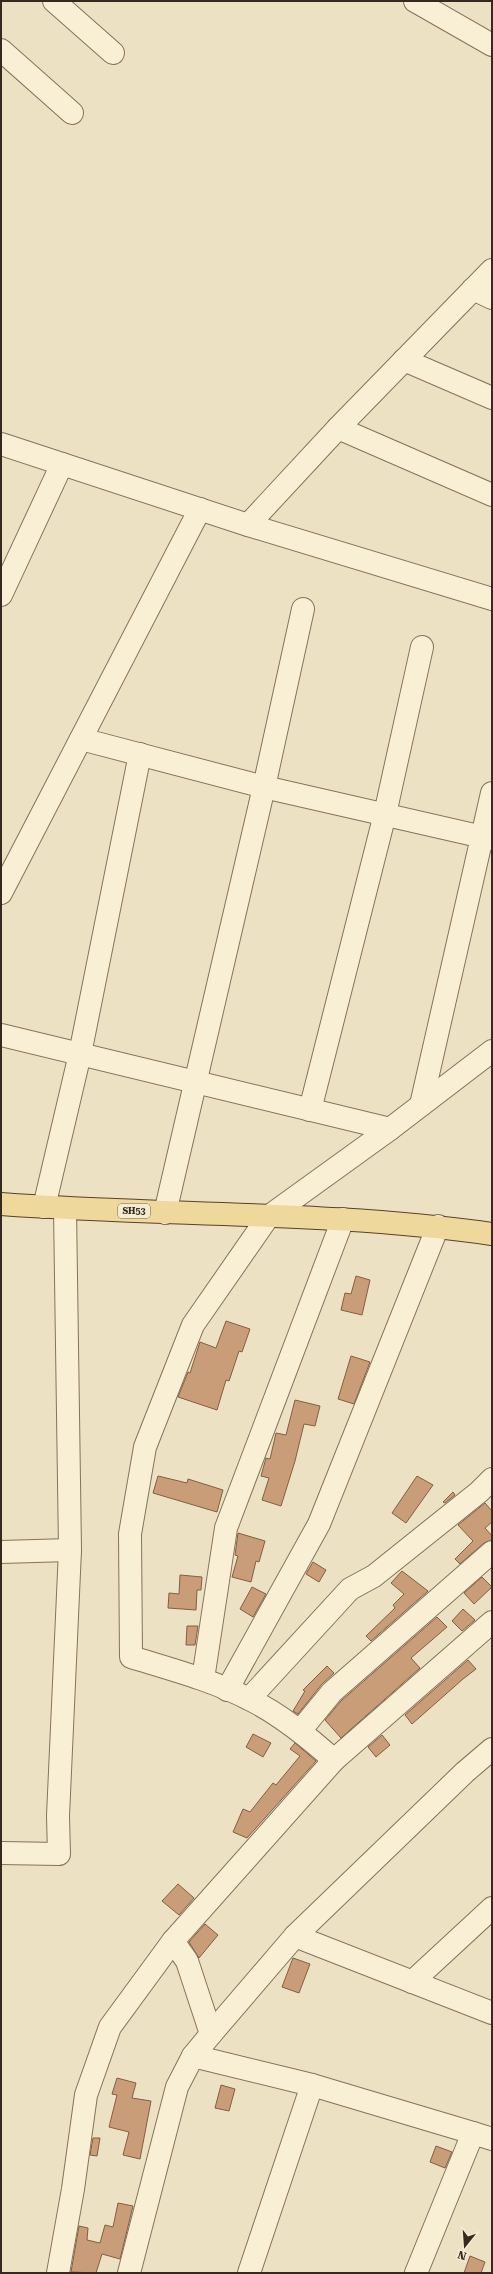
<svg xmlns="http://www.w3.org/2000/svg" width="493" height="2274" font-family="'Roboto Serif',serif">
<style>
.building{fill:#ca9d79;stroke:#845e40}
.lines{fill:none;stroke-linecap:round;stroke-linejoin:round}
.minor-casing{stroke:#86735a;stroke-width:24}
.major-casing{stroke:#54412e;stroke-width:24}
.minor{stroke:#f8efd5;stroke-width:22}
.major{stroke:#efd89b;stroke-width:22}
.labels{text-anchor:middle;dominant-baseline:central;stroke-width:3.5;stroke-linejoin:round;paint-order:stroke}
.shield{fill:#f4ebd1;stroke:#6f6454;stroke-width:1}
.shield-label{font-size:9px;font-weight:bold;fill:#362a1e}
</style>
<rect width="100%" height="100%" fill="#ece1c2"/>
<g class="building">
<polygon points="356,1276 370,1280 362,1315 341,1310 345,1293 351,1294"/>
<polygon points="226,1321 250,1329 242,1352 239,1351 229,1381 226,1380 217,1410 178,1397 188,1372 190,1373 200,1342 216,1348"/>
<polygon points="351,1356 370,1362 354,1404 338,1399"/>
<polygon points="295,1400 320,1406 315,1426 304,1424 295,1461 281,1506 262,1500 269,1478 261,1476 266,1458 270,1459 276,1433 286,1435"/>
<polygon points="158,1476 187,1483 188,1479 223,1490 217,1512 153,1493"/>
<polygon points="417,1476 433,1485 406,1523 392,1513"/>
<polygon points="453,1492 455,1495 445,1503 443,1502"/>
<polygon points="485,1503 492,1511 492,1522 485,1528 492,1536 492,1540 484,1543 460,1564 455,1559 473,1541 458,1525"/>
<polygon points="238,1533 265,1541 259,1562 256,1561 251,1582 232,1577 238,1556 235,1555"/>
<polygon points="313,1562 326,1570 319,1582 306,1574"/>
<polygon points="402,1571 428,1591 371,1641 366,1636 395,1608 393,1605 404,1594 391,1583"/>
<polygon points="180,1575 202,1577 201,1590 197,1590 196,1610 168,1608 169,1593 179,1594"/>
<polygon points="482,1577 492,1587 474,1604 464,1593"/>
<polygon points="252,1587 266,1594 253,1617 240,1609"/>
<polygon points="463,1609 475,1620 462,1631 452,1621"/>
<polygon points="437,1617 447,1627 411,1658 420,1668 341,1738 325,1720 341,1701"/>
<polygon points="187,1626 198,1626 195,1645 186,1645"/>
<polygon points="468,1660 476,1669 463,1679 412,1724 405,1715"/>
<polygon points="327,1666 334,1673 322,1684 298,1714 293,1711 305,1691 303,1690"/>
<polygon points="253,1734 271,1743 263,1757 246,1747"/>
<polygon points="382,1735 390,1745 376,1757 368,1747"/>
<polygon points="295,1743 316,1761 247,1838 233,1832 243,1809 250,1812 273,1783 276,1785 300,1756 290,1749"/>
<polygon points="178,1884 194,1898 179,1915 162,1901"/>
<polygon points="205,1924 218,1935 199,1958 189,1942"/>
<polygon points="293,1958 310,1964 299,1993 282,1987"/>
<polygon points="117,2078 136,2083 132,2098 151,2101 140,2159 123,2155 129,2132 109,2127 117,2095 112,2094"/>
<polygon points="221,2085 235,2089 229,2111 215,2108"/>
<polygon points="93,2138 100,2138 97,2156 90,2155"/>
<polygon points="436,2146 452,2152 445,2168 430,2162"/>
<polygon points="118,2203 133,2206 120,2259 102,2254 96,2273 71,2272 79,2226 88,2228 87,2240 100,2243 105,2225 113,2227"/>
<polygon points="470,2256 485,2262 481,2273 464,2273"/>
</g>
<g class="lines">
<defs>
<g id="minor">
<polyline points="54,1 113,53"/>
<polyline points="415,1 492,45"/>
<polyline points="1,50 72,113"/>
<polyline points="473,289 492,298"/>
<polyline points="404,360 492,398"/>
<polyline points="338,428 492,495"/>
<polyline points="1,444 248,525 492,599"/>
<polyline points="248,525 338,428 492,270"/>
<polyline points="1,595 62,464"/>
<polyline points="81,739 264,787 492,839"/>
<polyline points="1,893 200,509"/>
<polyline points="1,1035 390,1129"/>
<polyline points="421,1105 492,793"/>
<polyline points="310,1110 385,814 422,647"/>
<polyline points="44,1207 80,1054 140,754"/>
<polyline points="165,1213 264,787 303,609"/>
<polyline points="1,1552 70,1550"/>
<polyline points="203,1679 226,1528 343,1219"/>
<polyline points="227,1690 319,1524 438,1226"/>
<polyline points="249,1699 350,1589 374,1576 479,1492 492,1479"/>
<polyline points="300,1731 332,1692 492,1552"/>
<path d="M334 1760C308 1737 280 1714 249 1699 212 1680 170 1669 131 1657L130 1534 145 1447 193 1325 268 1217 390 1129 492 1051"/>
<polyline points="1,1853 59,1854 58,1816 70,1550 65,1209"/>
<polyline points="295,1936 492,2013"/>
<polyline points="412,1982 492,1908"/>
<polyline points="211,2034 295,1936 465,1772 492,1749"/>
<polyline points="193,2056 312,2085 473,2133"/>
<polyline points="58,2273 73,2189 86,2095 110,2027 173,1941"/>
<polyline points="129,2273 177,2087 193,2056 211,2034 187,1961 173,1941 334,1760 492,1622"/>
<polyline points="249,2273 312,2085"/>
<polyline points="416,2273 473,2133 492,2139"/>
</g>
<path id="major" d="M1 1204C164 1216 330 1211 492 1234"/>
</defs>
<use href="#minor" class="minor-casing"/>
<use href="#major" class="major-casing"/>
<use href="#minor" class="minor"/>
<use href="#major" class="major"/>
</g>
<g class="labels">
<rect class="shield" x="118" y="1204" width="32" height="14" rx="3"/>
<g class="shield-label">
<text x="134" y="1211">SH53</text>
</g>
</g>
<rect width="493" height="2274" fill="none" stroke="#362a1e" stroke-width="4"/>
<g transform="translate(465 2246) rotate(197)" stroke="#f4ebd1" stroke-width="3" paint-order="stroke">
<path d="M0-3L7 15L0 10L-7 15Z" fill="#362a1e"/>
<text y="-6" font-size="11" font-weight="bold" text-anchor="middle" fill="#362a1e">N</text>
</g>
</svg>
